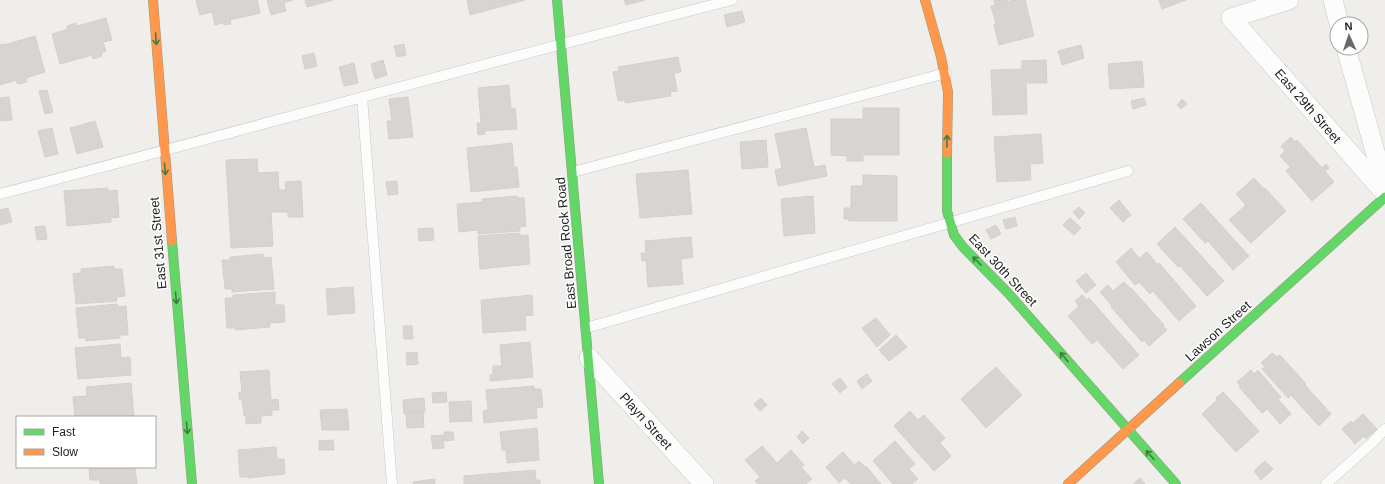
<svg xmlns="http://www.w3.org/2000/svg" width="1385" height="484" font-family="Arial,sans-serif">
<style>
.building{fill:#d7d4d2;stroke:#d3d0cc}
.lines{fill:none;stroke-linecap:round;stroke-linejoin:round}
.lane-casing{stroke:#c9c8c7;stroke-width:11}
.street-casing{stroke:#c9c8c7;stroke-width:20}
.fast-casing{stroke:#999a82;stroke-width:10}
.slow-casing{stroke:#999a82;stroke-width:10}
.lane{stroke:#fdfcfc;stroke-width:10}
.street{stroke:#fdfcfc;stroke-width:19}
.fast{stroke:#63d668;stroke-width:9}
.slow{stroke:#ff974d;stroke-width:9}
.oneway{stroke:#427c45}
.labels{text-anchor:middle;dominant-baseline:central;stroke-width:3;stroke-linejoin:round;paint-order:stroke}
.street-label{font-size:13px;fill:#222;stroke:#fff}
</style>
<rect width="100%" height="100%" fill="#f0eeeb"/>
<g class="building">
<polygon points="196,0 257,0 260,13 230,20 231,24 224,25 223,23 215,25 212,12 200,15"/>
<polygon points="267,0 293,0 284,3 286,11 271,15"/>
<polygon points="305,0 333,0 307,7"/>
<polygon points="467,0 525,0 470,15"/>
<polygon points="624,0 645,0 626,5"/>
<polygon points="994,0 1007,0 1007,2 995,5"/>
<polygon points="1014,0 1025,0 1034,36 999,45 994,25 996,24 991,6"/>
<polygon points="1159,0 1186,0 1162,9"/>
<polygon points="742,11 745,22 727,27 724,15"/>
<polygon points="106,18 112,40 103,42 106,51 101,53 102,56 93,59 92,55 60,64 52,34 68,29 67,26 76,23 77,26"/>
<polygon points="35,36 45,72 26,78 27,82 18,84 16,80 0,85 0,45 4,44 4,45"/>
<polygon points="404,44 406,55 397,57 394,46"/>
<polygon points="1081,45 1084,58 1062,65 1058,51"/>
<polygon points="314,53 317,66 305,69 302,56"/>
<polygon points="678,57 681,72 674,73 677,91 670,92 671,96 625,103 625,100 618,101 613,72 619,71 618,67"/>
<polygon points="383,60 387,75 375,79 371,64"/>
<polygon points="1046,60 1047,83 1026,83 1027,114 993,115 991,70 1022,69 1022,61"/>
<polygon points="1142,61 1144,87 1110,89 1108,64"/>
<polygon points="354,63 358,83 344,86 339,67"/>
<polygon points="509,85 511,109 515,108 517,129 484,131 485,134 478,135 477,123 481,123 478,88"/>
<polygon points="47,90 53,112 45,114 39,91"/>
<polygon points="9,97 12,120 0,121 0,98"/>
<polygon points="408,97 413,137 389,139 387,121 392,121 389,99"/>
<polygon points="1144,98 1146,105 1133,109 1131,101"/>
<polygon points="1182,99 1187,104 1181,109 1177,105"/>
<polygon points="863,108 899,108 899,155 863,155 863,161 847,161 847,156 831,155 831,119 863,119"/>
<polygon points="95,121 103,147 77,154 70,128"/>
<polygon points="52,128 58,154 45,157 38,131"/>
<polygon points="806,128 814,167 825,165 827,176 778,186 775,170 782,168 775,134"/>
<polygon points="1041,134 1043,163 1030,164 1031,180 997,182 994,137"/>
<polygon points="1291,137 1295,142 1297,140 1322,168 1326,164 1329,168 1325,171 1334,182 1312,201 1286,171 1290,167 1280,156 1285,151 1281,146"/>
<polygon points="766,140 768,167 742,169 740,142"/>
<polygon points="512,143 514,167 517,167 519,187 471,192 467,148"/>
<polygon points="257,159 258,173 278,172 279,190 286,190 285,182 301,181 303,217 288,217 288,212 271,212 273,246 231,248 226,160"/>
<polygon points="688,170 692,214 640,218 636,174"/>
<polygon points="863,175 897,176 897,221 849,221 849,219 844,219 844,208 851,208 851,186 863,186"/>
<polygon points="1254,178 1264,189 1265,188 1286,211 1251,243 1229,220 1246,205 1236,194"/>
<polygon points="397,181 398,194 388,195 386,182"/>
<polygon points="108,188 108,191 117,190 119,217 111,218 111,222 67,226 64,191"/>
<polygon points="517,196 517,198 524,198 526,226 520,227 520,231 478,234 478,230 459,232 457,204 483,202 482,199"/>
<polygon points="813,196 815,233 784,236 781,199"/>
<polygon points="1119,200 1131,215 1123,222 1110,208"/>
<polygon points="1201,203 1249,256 1233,270 1208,241 1205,243 1183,219"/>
<polygon points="1079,207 1085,213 1079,219 1073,212"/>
<polygon points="8,208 12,222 0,225 0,210"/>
<polygon points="1015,217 1017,226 1006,229 1003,220"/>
<polygon points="1070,218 1081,228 1074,235 1063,225"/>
<polygon points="996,225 1001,234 991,239 986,230"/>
<polygon points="45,226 47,239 37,240 35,227"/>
<polygon points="1175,227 1224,281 1207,296 1180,266 1178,267 1157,244"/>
<polygon points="433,228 434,240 419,241 418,229"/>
<polygon points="520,233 520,236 528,235 530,264 480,269 478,236"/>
<polygon points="691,237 693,257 681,259 683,284 648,287 646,260 642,261 641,253 646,253 645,241"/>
<polygon points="1131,248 1139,258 1147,252 1158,265 1159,263 1196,306 1179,321 1153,291 1150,294 1139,282 1135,285 1116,262"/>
<polygon points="263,254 264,258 271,257 274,289 232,292 232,289 225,289 222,260 230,260 230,257"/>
<polygon points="114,266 114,269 122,269 125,296 116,297 117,301 76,304 73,274 81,273 81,269"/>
<polygon points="1086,273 1096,285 1086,293 1076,281"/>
<polygon points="1124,282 1131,289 1131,288 1164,325 1163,326 1167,330 1149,346 1144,340 1142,342 1111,307 1112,306 1100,292 1108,285 1113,291"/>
<polygon points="353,287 355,313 328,315 326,289"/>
<polygon points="275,292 275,305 284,305 285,322 269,323 270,327 235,330 235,328 227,328 225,298 233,298 233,295"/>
<polygon points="532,295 533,315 525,316 526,330 483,333 481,300"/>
<polygon points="1082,295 1087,300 1089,298 1139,355 1123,369 1097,340 1092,344 1068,316 1079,306 1075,301"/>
<polygon points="117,304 118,307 126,306 128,335 120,335 120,338 86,341 86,338 79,338 76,308"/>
<polygon points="876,318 890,335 877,347 862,328"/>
<polygon points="403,326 412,326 413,339 404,339"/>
<polygon points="896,335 907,347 889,361 879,350"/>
<polygon points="530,342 533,377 490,381 490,375 493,374 493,366 502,366 500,345"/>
<polygon points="120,344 121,358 130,357 131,375 78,379 75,348"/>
<polygon points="417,352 418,364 407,365 406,353"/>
<polygon points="1272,353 1277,357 1280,355 1306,384 1305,385 1331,414 1319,426 1291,395 1288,398 1262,369 1265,367 1261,363"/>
<polygon points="996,367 1022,395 986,428 961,399"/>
<polygon points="269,370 271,400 278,399 279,410 272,410 272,415 261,416 261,423 246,424 246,416 244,416 242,399 239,399 239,392 242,392 240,372"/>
<polygon points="1251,370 1254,374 1258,370 1281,397 1278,399 1291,414 1280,424 1267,409 1262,413 1239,387 1241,386 1237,382"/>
<polygon points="867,374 872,381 862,389 857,381"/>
<polygon points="840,378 847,387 840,393 832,384"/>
<polygon points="131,383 134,417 75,417 73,397 87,396 86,387"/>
<polygon points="534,386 534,389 541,389 543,407 536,408 537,418 484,423 483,411 488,410 486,390"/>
<polygon points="446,392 447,402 433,403 432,393"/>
<polygon points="1223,392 1259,431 1236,452 1202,414 1217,400 1216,398"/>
<polygon points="424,398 425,412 404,414 403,400"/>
<polygon points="761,398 767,405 760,411 754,404"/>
<polygon points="471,401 472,421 450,422 449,402"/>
<polygon points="347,409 349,430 322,430 320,410"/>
<polygon points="910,411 918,420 924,415 945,438 940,443 951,456 934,471 894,426"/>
<polygon points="423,412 424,427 407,428 406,413"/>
<polygon points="1363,414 1377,429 1366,439 1364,436 1355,444 1342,429 1351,421 1353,423"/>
<polygon points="537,428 539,460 507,463 506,450 502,450 500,432"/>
<polygon points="802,431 809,438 803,444 797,437"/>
<polygon points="444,432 453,432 454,440 445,441"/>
<polygon points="443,435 444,448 433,449 431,436"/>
<polygon points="333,440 334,450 319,450 319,441"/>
<polygon points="895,441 915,464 909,469 918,479 912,484 893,484 873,461"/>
<polygon points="762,446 777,463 791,450 804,465 801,467 812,479 806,484 758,484 755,481 760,477 745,460"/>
<polygon points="276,447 277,459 284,459 285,474 248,478 247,477 240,477 238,450"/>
<polygon points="843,452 854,465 859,461 865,467 866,466 881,484 851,484 845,478 839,483 826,467"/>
<polygon points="1265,461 1273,469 1261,480 1254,471"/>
<polygon points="89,467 135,467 137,484 100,484 100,480 90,480"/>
<polygon points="535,470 536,480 540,480 540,484 464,484 464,476"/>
<polygon points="1140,478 1145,484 1133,484"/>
<polygon points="435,479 435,484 413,484 413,482"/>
</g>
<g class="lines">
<defs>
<g id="lane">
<polyline points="362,97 392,484"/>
<polyline points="573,172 946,73"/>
<path d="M0 194C244 130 488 62 732 0"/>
<polyline points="586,328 1128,171"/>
<polyline points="1326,484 1373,442 1385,429"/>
</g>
<g id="street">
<polyline points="1289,0 1231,18 1385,193"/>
<polyline points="1333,0 1339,24"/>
<polyline points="1346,48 1385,187"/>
<polyline points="589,358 704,484"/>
</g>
<g id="fast">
<polyline points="557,0 599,484"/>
<polyline points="947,153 947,211 954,235 963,247 1009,294 1176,484"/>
<polyline points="172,241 192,484"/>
<polyline points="1179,383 1385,197"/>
</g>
<g id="slow">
<polyline points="153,0 172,241"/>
<polyline points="925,0 941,57 948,92 947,153"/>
<polyline points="1068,484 1179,383"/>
</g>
</defs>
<use href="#lane" class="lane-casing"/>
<use href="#street" class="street-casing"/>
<use href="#fast" class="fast-casing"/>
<use href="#slow" class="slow-casing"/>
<use href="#lane" class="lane"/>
<use href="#street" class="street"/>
<use href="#fast" class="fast"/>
<use href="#slow" class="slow"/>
</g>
<defs><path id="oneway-shaft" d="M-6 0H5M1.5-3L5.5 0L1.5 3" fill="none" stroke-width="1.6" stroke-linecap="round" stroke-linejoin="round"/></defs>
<g class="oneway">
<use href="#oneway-shaft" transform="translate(156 39) rotate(86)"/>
<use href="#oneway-shaft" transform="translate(947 141) rotate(-89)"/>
<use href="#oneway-shaft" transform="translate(165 169) rotate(85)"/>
<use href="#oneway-shaft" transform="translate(977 261) rotate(-135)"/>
<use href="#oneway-shaft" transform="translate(176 298) rotate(85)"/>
<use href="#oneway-shaft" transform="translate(1064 357) rotate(-131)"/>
<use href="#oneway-shaft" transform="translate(187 428) rotate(85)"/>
<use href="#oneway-shaft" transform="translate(1150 455) rotate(-132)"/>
</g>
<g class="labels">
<g class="street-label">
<text transform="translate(1308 106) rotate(49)">East 29th Street</text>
<text transform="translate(158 243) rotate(-95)">East 31st Street</text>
<text transform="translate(566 243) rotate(-95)">East Broad Rock Road</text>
<text transform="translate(1003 270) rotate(47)">East 30th Street</text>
<text transform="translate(1218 331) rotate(-42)">Lawson Street</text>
<text transform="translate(646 421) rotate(48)">Playn Street</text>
</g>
</g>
<rect x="16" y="416" width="140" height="52" fill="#ffffff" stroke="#a7a7a7"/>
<rect x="24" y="429" width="20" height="6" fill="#63d668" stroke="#a7a7a7"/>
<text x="52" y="436" font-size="12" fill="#222222">Fast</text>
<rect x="24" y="449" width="20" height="6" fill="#ff974d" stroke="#a7a7a7"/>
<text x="52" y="456" font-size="12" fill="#222222">Slow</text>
<g transform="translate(1349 36) rotate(357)"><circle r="19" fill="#ffffff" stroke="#a7a7a7"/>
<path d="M0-3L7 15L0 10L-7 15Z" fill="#6a6968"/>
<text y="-6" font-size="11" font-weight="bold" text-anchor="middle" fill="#222222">N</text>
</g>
</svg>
